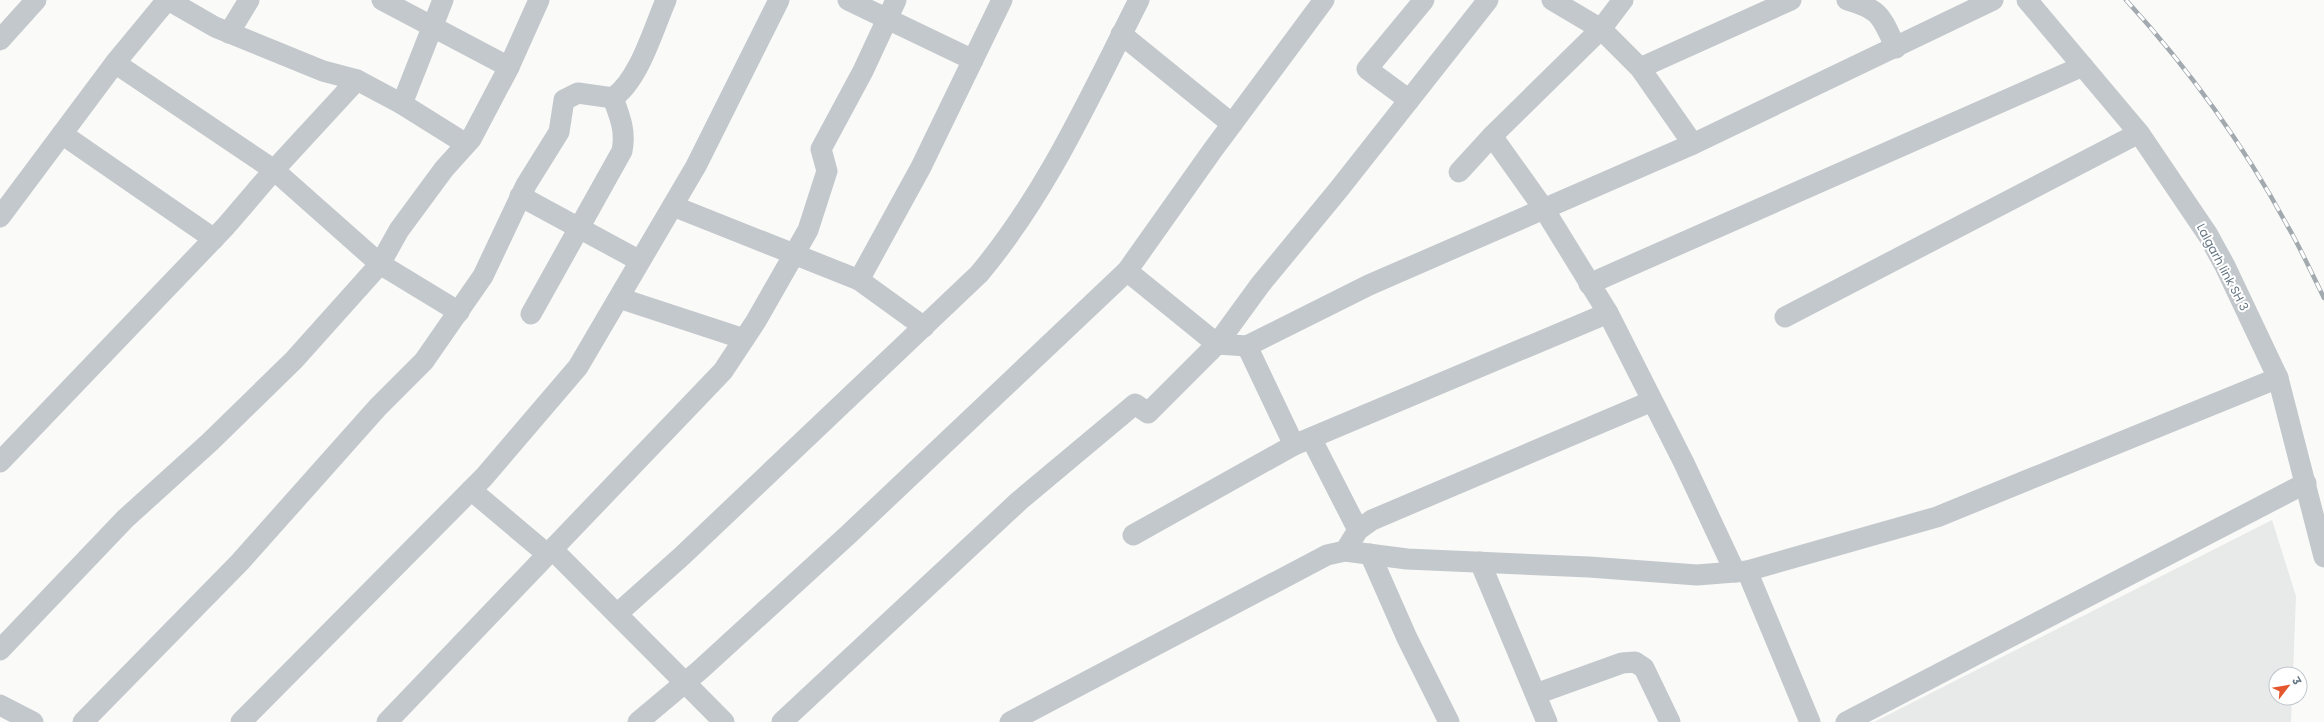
<svg xmlns="http://www.w3.org/2000/svg" width="2324" height="722" font-family="Poppins,'Noto Sans Devanagari',sans-serif">
<style>
.built{fill:#e8e9e9}
.lines{fill:none;stroke-linecap:round;stroke-linejoin:round}
.minor{stroke:#c3c8cc;stroke-width:21}
.rail-casing{stroke:#a2aab0;stroke-width:4.5}
.rail{stroke:#fff;stroke-width:3;stroke-dasharray:9;stroke-linecap:butt}
.labels{text-anchor:middle;dominant-baseline:central;stroke-width:4;stroke-linejoin:round;paint-order:stroke}
.street-label{font-size:12px;fill:#657683;stroke:#fff}
</style>
<rect width="100%" height="100%" fill="#fafaf8"/>
<polygon class="built" points="2272,520 2296,596 2293,674 2276,674 2276,698 2292,698 2291,722 1874,722"/>
<g class="lines">
<g class="minor">
<polyline points="168,0 215,27 323,71 357,80 402,104 466,144"/>
<polyline points="382,0 509,67"/>
<polyline points="848,0 973,60"/>
<polyline points="1552,0 1601,29 1640,68 1693,144"/>
<path d="M1847 0C1882 10 1881 17 1896 48"/>
<polyline points="2027,0 2139,133 2208,235 2225,266 2278,378 2324,557"/>
<polyline points="229,33 249,0"/>
<polyline points="1121,34 1232,124"/>
<polyline points="0,40 36,0"/>
<polyline points="115,63 274,170 380,264 459,312"/>
<polyline points="1640,68 1791,0"/>
<polyline points="1409,100 1367,69 1424,0"/>
<polyline points="402,104 443,0"/>
<polyline points="62,134 214,239"/>
<polyline points="1492,136 1544,209 1608,313 1684,463 1735,572"/>
<polyline points="1459,172 1492,136 1601,29 1623,0"/>
<polyline points="520,196 640,261"/>
<polyline points="673,206 859,280 924,327"/>
<polyline points="0,217 115,63 167,0"/>
<polyline points="1127,271 1217,344 1247,346 1369,285 1693,144 1993,0"/>
<polyline points="859,280 921,167 1002,0"/>
<polyline points="1589,284 2083,66"/>
<polyline points="619,298 744,339"/>
<path d="M531 314 622 151C626 131 620 117 613 98"/>
<polyline points="1785,317 2139,133"/>
<polyline points="1247,346 1294,445"/>
<polyline points="1311,438 1358,530"/>
<polyline points="0,462 226,226 274,170 357,80"/>
<polyline points="471,490 547,554"/>
<polyline points="1133,535 1294,445 1608,313"/>
<polyline points="552,549 724,722"/>
<polyline points="1345,551 1358,530 1372,520 1652,401"/>
<polyline points="1370,554 1407,638 1449,722"/>
<polyline points="1480,562 1547,722"/>
<polyline points="1747,571 1810,722"/>
<path d="M617 614 682 556 979 274C1047 193 1091 94 1139 0"/>
<polyline points="0,650 125,519 210,442 294,360 380,264 399,230 444,169 471,139 509,67 539,0"/>
<polyline points="1536,694 1622,663 1635,662 1644,668 1670,722"/>
<polyline points="0,705 33,722"/>
<path d="M83 722 240 562 378 407 424 361 483 276 526 185 559 132 564 100 578 93 613 98C639 80 653 30 666 0"/>
<polyline points="241,722 484,477 578,367 696,166 779,0"/>
<polyline points="387,722 723,371 756,321 808,230 827,171 821,149 863,71 896,0"/>
<polyline points="638,722 700,670 849,534 1127,271 1212,151 1324,0"/>
<polyline points="782,722 1019,501 1135,404 1148,413 1217,344 1260,285 1339,189 1488,0"/>
<polyline points="1010,722 1327,555 1345,551 1407,559 1589,567 1697,575 1747,571 1937,517 2278,378"/>
<polyline points="1846,722 2306,483"/>
</g>
<defs>
<path id="rail" d="M2126 0C2188 68 2243 144 2287 225 2301 249 2312 274 2324 298"/>
</defs>
<use href="#rail" class="rail-casing"/>
<use href="#rail" class="rail"/>
</g>
<g class="labels">
<g class="street-label">
<text transform="translate(2223 267) rotate(62)">Lalgarh link SH 3</text>
</g>
</g>
<g transform="translate(2288 686) rotate(59)"><circle r="19" fill="#ffffff" stroke="#c1c8cd"/>
<path d="M0-3L7 15L0 10L-7 15Z" fill="#e4572e"/>
<text y="-6" font-size="11" font-weight="bold" text-anchor="middle" fill="#657683">उ</text>
</g>
</svg>
